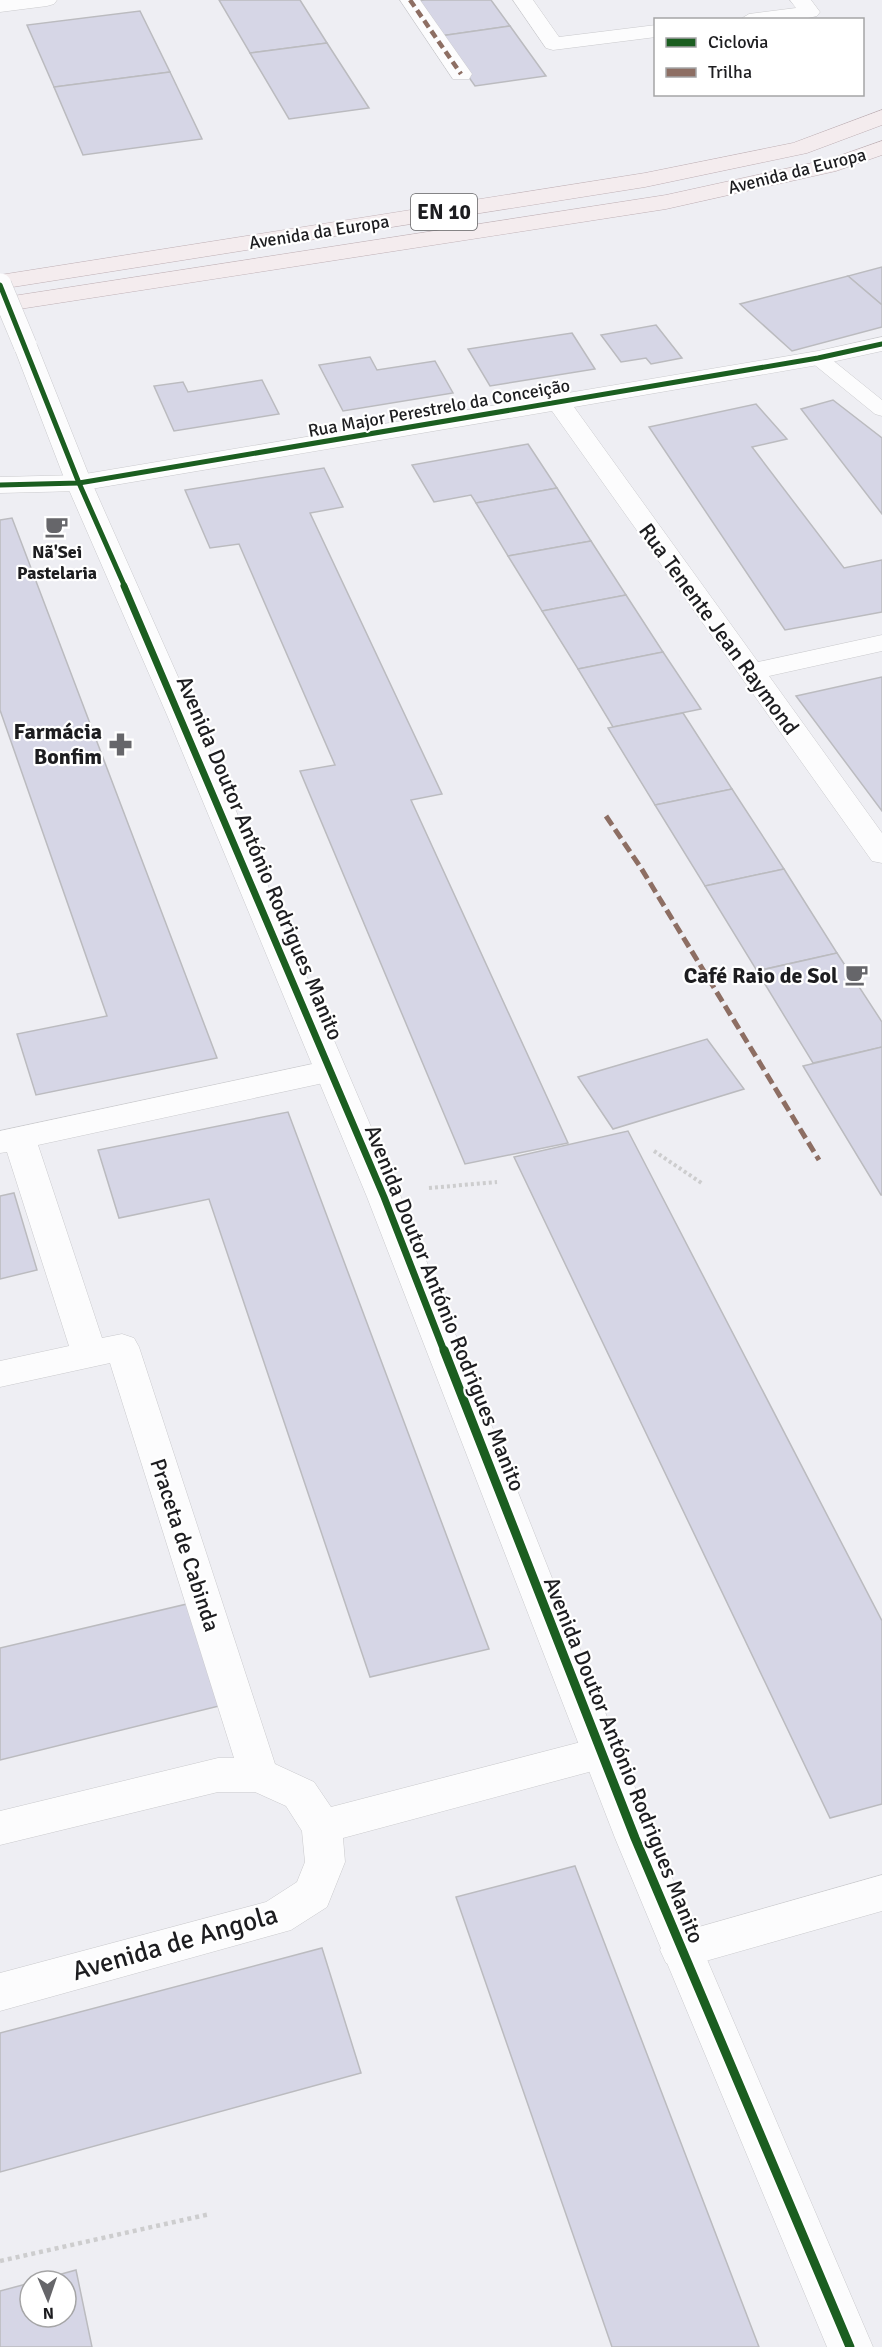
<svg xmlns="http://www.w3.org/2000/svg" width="882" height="2347" font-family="Signika,sans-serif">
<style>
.building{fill:#d6d6e6;stroke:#bbbbbf;stroke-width:1.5}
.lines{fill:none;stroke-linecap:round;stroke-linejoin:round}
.service-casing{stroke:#cacacd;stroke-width:1}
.pedestrian-casing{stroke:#cacacd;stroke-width:1}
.minor-casing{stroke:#cacacd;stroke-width:1}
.tertiary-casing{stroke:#cacacd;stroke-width:1}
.primary-casing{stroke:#beafb4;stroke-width:1}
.path-far1{stroke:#cdcdce;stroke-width:4;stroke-dasharray:3 3;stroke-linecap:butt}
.path{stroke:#cdcdce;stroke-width:4.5;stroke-dasharray:4 4;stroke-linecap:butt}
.service{fill:#fcfcfd;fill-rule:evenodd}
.pedestrian{fill:#fcfcfd;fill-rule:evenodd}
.minor{fill:#fcfcfd;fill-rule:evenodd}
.tertiary{fill:#fcfcfd;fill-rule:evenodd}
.primary{fill:#f4ecee;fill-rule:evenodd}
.tertiary-bridge-casing{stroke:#cacacd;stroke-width:24;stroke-linecap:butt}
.tertiary-bridge{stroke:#fcfcfd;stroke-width:23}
.quiet-far1{stroke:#8d6e63;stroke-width:4.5;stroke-dasharray:8 4.5;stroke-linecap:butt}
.quiet{stroke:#8d6e63;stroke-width:5;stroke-dasharray:11 5;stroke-linecap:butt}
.cycleway-far2-casing{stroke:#fff;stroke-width:8}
.cycleway-far1-casing{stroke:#fff;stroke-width:10}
.cycleway-casing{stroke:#fff;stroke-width:13}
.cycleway-far2{stroke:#1b5e20;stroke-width:5}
.cycleway-far1{stroke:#1b5e20;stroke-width:7}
.cycleway{stroke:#1b5e20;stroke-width:9}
.labels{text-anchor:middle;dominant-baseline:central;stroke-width:4.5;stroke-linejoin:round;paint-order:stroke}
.far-street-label{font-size:18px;fill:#1d1d20;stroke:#fff}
.far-poi-label{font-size:18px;font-weight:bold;fill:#1d1d20;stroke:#fff}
.shield{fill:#fff;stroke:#616163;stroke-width:1.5}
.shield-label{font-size:21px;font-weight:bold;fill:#1d1d20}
.street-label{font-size:22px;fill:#1d1d20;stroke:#fff}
.poi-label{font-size:22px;font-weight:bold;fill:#1d1d20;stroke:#fff;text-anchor:end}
.near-street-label{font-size:27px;fill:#1d1d20;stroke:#fff}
</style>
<rect width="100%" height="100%" fill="#eeeef3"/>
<g class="building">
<polygon points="219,0 300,0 327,43 250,53"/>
<polygon points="425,0 491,0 510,26 440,36 416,1"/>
<polygon points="140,11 170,72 54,87 27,25"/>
<polygon points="510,26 546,76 475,86 440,36"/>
<polygon points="327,43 369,108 289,119 250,53"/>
<polygon points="170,72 202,139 83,155 54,87"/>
<polygon points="882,267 882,305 848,276"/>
<polygon points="848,276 882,305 882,327 792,351 740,304"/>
<polygon points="656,325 682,358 651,364 646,358 621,362 601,335"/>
<polygon points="572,333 595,369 490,386 468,349"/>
<polygon points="370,357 377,370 435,361 453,393 343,411 319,365"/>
<polygon points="262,380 279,414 174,431 154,386 183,382 188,392"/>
<polygon points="833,400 882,438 882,514 801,409"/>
<polygon points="756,404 787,439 752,447 844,568 882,560 882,612 785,630 649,427"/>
<polygon points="528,444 557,488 476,503 471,495 434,502 412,465"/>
<polygon points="324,468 343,507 310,513 442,794 411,800 568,1143 465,1164 300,771 335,765 239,544 210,548 185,490"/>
<polygon points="557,488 591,541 508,556 476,503"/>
<polygon points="12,518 217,1058 36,1095 17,1034 107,1016 0,710 0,520"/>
<polygon points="591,541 626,595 542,611 508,556"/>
<polygon points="626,595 663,652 578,669 542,611"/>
<polygon points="663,652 701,709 613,727 578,669"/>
<polygon points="882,677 882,811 796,696"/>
<polygon points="683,713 732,789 655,805 608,728"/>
<polygon points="732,789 784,869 705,886 655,805"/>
<polygon points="784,869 837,953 757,971 705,886"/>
<polygon points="837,953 882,1022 882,1047 813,1063 757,971"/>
<polygon points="707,1039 744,1089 613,1129 578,1077"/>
<polygon points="882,1047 882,1195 881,1195 803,1066"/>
<polygon points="288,1112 489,1649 370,1677 209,1199 119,1218 98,1150"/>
<polygon points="628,1131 882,1621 882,1804 830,1818 514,1157"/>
<polygon points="14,1193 37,1270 0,1279 0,1196"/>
<polygon points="187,1604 219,1706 0,1760 0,1648"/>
<polygon points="575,1866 759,2347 612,2347 456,1897"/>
<polygon points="322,1948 361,2073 0,2172 0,2033"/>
<polygon points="76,2270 92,2347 0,2347 0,2291 30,2283 30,2317 66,2317 66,2281 36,2281"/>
</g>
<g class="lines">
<defs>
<polygon id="service" points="818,352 825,354 882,400 882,416 875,414 811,362 808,358 811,354"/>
<polygon id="pedestrian" points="400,0 420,0 472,74 469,79 453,79"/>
<g id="minor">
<polygon points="513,0 533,0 559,37 656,25 656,37 553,50 546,48"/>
<polygon points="790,0 811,0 820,12 817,16 800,20 739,20 749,14 796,8"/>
<polygon points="882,337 882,351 818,365 574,407 758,662 882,635 882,651 769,676 882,833 882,863 872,861 552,411 79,491 0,493 0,477 79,475 818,351"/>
<polygon points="331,1060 342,1063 347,1071 342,1079 38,1145 102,1338 122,1334 134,1338 139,1347 275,1764 314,1782 331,1807 600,1737 614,1741 620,1753 614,1765 600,1769 343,1838 345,1862 327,1907 291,1930 0,2011 0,1973 266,1902 297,1882 305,1862 302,1831 286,1806 255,1792 218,1792 0,1845 0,1811 218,1758 234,1758 110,1363 0,1387 0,1361 69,1346 7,1152 0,1153 0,1131"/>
<polygon points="882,1875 882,1911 681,1968 666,1963 660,1950 666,1937 681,1932"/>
</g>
<g id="tertiary">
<polygon points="0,0 57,0 54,4 47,6 0,12"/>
<polygon points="25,338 34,340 37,345 92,483 195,715 401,1197 655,1838 873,2347 827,2347 615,1838 367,1197 167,715 66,483 13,345 16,340"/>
</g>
<g id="primary">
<polygon points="882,110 882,125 807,153 645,187 0,289 0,275 645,173 793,143"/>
<polygon points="882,141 882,155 836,171 666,209 0,312 0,298 666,195 830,159"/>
</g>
</defs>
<use href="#service" class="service-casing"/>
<use href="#pedestrian" class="pedestrian-casing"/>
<use href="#minor" class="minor-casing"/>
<use href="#tertiary" class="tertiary-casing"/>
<use href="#primary" class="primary-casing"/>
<g class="path-far1">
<polyline points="654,1151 703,1184"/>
<polyline points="429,1188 497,1182"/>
</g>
<polyline class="path" points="0,2261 210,2214"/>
<use href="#service" class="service"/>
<use href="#pedestrian" class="pedestrian"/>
<use href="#minor" class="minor"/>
<use href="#tertiary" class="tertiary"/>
<use href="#primary" class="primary"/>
<defs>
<polyline id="tertiary-bridge" points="0,285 25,345"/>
</defs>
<use href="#tertiary-bridge" class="tertiary-bridge-casing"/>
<use href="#tertiary-bridge" class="tertiary-bridge"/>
<polyline class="quiet-far1" points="410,0 461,74"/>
<polyline class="quiet" points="606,816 641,868 819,1160"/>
<defs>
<g id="cycleway-far2">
<polyline points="0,285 79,483 125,587"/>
<polyline points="0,485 79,483 818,358 882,344"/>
</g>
<polyline id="cycleway-far1" points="124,586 384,1197 444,1351"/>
<polyline id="cycleway" points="444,1350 635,1838 850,2347"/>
</defs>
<use href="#cycleway-far2" class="cycleway-far2-casing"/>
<use href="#cycleway-far1" class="cycleway-far1-casing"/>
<use href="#cycleway" class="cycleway-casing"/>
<use href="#cycleway-far2" class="cycleway-far2"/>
<use href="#cycleway-far1" class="cycleway-far1"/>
<use href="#cycleway" class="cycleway"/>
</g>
<defs>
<symbol id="cafe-bare" viewBox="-9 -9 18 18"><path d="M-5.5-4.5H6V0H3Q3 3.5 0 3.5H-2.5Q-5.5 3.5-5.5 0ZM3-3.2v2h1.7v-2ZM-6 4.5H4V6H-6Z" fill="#66666a" stroke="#fff" stroke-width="2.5" paint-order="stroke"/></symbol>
<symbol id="pharmacy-bare" viewBox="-9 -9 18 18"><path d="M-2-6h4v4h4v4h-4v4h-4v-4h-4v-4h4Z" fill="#66666a" stroke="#fff" stroke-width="2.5" paint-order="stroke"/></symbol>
</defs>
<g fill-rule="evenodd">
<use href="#cafe-bare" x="40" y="510" width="33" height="33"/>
<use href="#pharmacy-bare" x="104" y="728" width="33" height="33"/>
<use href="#cafe-bare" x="840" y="958" width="33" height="33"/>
</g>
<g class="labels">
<g class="far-street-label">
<text transform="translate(797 171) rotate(-14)">Avenida da Europa</text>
<text transform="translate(319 232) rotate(-9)">Avenida da Europa</text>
<text transform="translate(439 408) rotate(-10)">Rua Major Perestrelo da Conceição</text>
</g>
<g class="far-poi-label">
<text x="57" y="552">Nã'Sei<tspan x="57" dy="21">Pastelaria</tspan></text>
</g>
<rect class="shield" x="411" y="194" width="66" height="36" rx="4.5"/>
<g class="shield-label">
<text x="444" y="212">EN 10</text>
</g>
<g class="street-label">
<text transform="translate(719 629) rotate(54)">Rua Tenente Jean Raymond</text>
<text transform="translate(260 858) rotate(67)">Avenida Doutor António Rodrigues Manito</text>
<text transform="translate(445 1308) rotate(68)">Avenida Doutor António Rodrigues Manito</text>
<text transform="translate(185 1545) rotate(72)">Praceta de Cabinda</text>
<text transform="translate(624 1760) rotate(68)">Avenida Doutor António Rodrigues Manito</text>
</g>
<g class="poi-label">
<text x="102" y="731">Farmácia<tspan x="102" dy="25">Bonfim</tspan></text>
<text x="838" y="975">Café Raio de Sol</text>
</g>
<g class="near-street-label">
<text transform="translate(175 1943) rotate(-16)">Avenida de Angola</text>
</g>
</g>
<rect x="654" y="18" width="210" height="78" fill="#ffffff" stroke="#a5a5a6" stroke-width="1.5"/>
<rect x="666" y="38" width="30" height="9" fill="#1b5e20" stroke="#a5a5a6" stroke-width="1.5"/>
<text x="708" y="48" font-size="18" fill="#1d1d20">Ciclovia</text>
<rect x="666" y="68" width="30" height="9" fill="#8d6e63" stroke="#a5a5a6" stroke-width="1.5"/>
<text x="708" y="78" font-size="18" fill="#1d1d20">Trilha</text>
<g transform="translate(48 2299) rotate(178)"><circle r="28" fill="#ffffff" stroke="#a5a5a6" stroke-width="1.5"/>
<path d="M0-4.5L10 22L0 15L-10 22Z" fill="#66666a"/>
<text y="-9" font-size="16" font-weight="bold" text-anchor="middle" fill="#1d1d20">N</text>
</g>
</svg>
